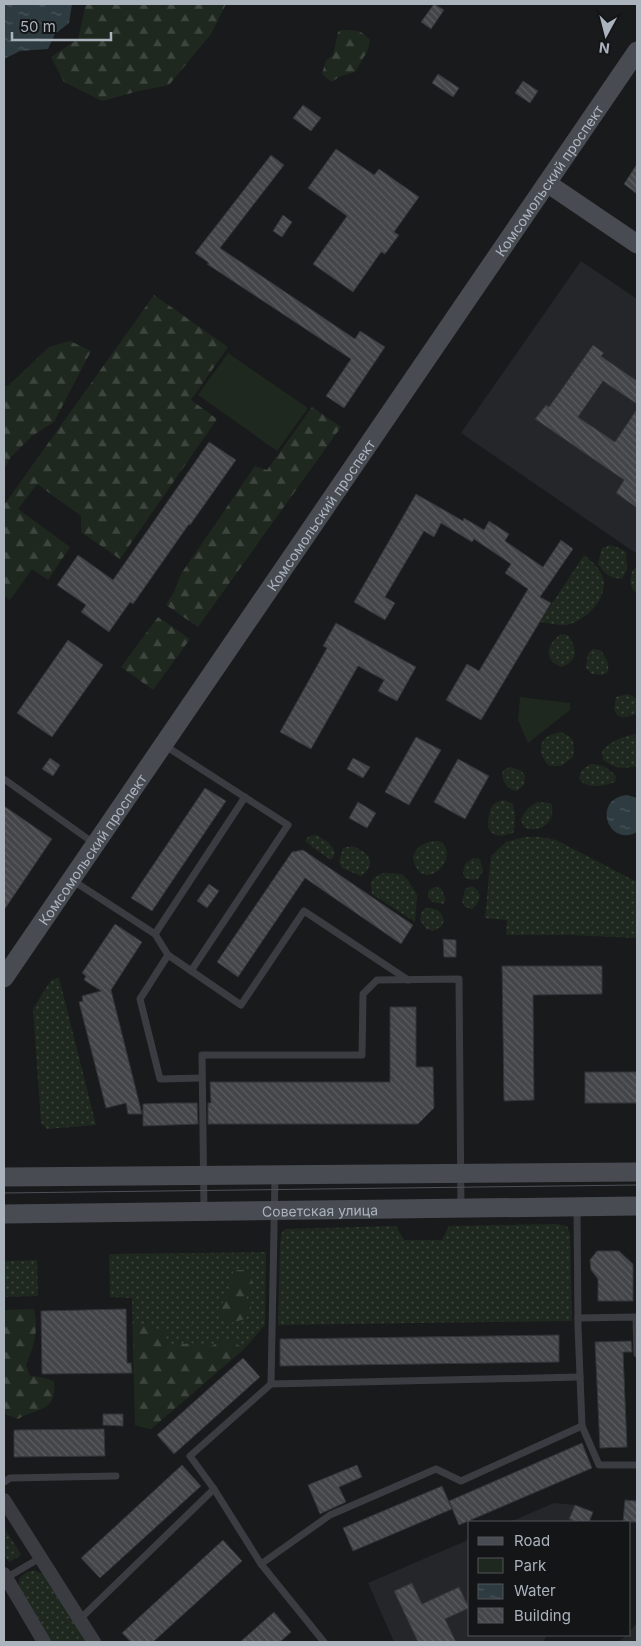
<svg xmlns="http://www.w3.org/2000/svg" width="641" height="1646" font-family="Inter,sans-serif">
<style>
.built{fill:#252629}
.green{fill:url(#green-dots)}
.forest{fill:url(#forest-firs)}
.pitch{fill:#1f281f}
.water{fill:url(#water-ripples)}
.building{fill:url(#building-back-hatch);stroke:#333438}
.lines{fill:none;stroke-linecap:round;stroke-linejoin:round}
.lane{stroke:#3a3c41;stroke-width:7}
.street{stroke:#3a3c41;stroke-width:14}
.secondary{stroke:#484c52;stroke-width:19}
.tram{stroke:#4d5157;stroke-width:1}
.labels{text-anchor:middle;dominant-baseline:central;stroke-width:4.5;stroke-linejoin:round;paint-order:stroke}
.street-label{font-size:14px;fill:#abb3bd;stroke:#141517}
</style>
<defs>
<pattern id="green-dots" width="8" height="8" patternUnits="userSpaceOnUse" patternTransform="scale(1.25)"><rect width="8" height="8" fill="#1f281f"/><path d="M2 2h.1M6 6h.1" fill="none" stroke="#3d453e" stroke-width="1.8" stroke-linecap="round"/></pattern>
<pattern id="forest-firs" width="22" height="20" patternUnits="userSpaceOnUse" patternTransform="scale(1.25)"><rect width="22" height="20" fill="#1f281f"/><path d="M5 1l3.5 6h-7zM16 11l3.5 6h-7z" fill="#3d453e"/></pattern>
<pattern id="water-ripples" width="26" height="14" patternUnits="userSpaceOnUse" patternTransform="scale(1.25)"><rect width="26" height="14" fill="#2e3c42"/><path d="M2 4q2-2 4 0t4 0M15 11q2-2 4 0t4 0" fill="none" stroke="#4a565b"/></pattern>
<pattern id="building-back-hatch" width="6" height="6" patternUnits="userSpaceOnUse" patternTransform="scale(1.25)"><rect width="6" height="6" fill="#434549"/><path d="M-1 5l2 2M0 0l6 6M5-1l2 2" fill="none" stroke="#5b5d61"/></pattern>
</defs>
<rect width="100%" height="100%" fill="#191a1c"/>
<g class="built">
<polygon points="581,261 637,299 637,554 461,433"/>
<polygon points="554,1503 575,1505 569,1519 578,1522 510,1522"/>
<polygon points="470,1539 470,1635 547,1635 543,1642 394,1642 368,1583"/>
<polygon points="637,1623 637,1642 619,1642 626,1635 630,1635 630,1631"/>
</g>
<g class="green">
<path d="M610 545 619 548 626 552 627 570 622 579C609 578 605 574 598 564L602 548Z"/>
<path d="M584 555C591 561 598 566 602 575 611 596 586 621 567 625 559 626 549 623 540 622Z"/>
<path d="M637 567V594C629 587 630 581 632 571Z"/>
<path d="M561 634 568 635C577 649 579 661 561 667 542 659 547 644 561 634Z"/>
<path d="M593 649 600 650C606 657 609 662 608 672L603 675 592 674 586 668 588 654Z"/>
<path d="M627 694C640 698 637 702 637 714L623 718 617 715 614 709 616 697Z"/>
<path d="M560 732C574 736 575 743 573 757L561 766H549C541 758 536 745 548 736 551 734 557 733 560 732Z"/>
<path d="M637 734V766C624 769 613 769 603 759L602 751C611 741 623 736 637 734Z"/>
<path d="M591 764C603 764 608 768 616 776L615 782C603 786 588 790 579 779 580 770 584 768 591 764Z"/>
<path d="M510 767 520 770 525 775 524 785 517 791C507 789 500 781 503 770Z"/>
<path d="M504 800 513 804 515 815 514 832C499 840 484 835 489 816 490 812 490 808 493 805 496 802 501 801 504 800Z"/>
<path d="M538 802 550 803 552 805C555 822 541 833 525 828L521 821C523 812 529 806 538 802Z"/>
<path d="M316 835C325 840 333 843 335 854L331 860 312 847 305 841 309 836Z"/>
<polygon points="524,837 540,837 556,840 637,882 637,938 571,935 506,935 507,920 485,918 491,856 506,842"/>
<path d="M439 841C441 842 444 844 445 846 454 864 427 887 416 867 413 862 412 856 415 852 420 843 430 841 439 841Z"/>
<path d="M352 846C369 852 378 863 361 876L342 868 339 862 343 848Z"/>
<polygon points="473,858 480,859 483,871 478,879 472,880 465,878 463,873 465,864"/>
<path d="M383 873 402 874 408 880 417 895 415 922 372 894C369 882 371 878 383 873Z"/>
<path d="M472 886C483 892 481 901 472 909L465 907 462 902 465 889Z"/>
<polygon points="434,887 441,888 446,900 443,904 432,902 428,897 428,891"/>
<path d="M425 908C437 908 441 910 444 921L441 927 433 931 426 929 420 920 421 913Z"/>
<polygon points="59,978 96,1125 47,1129 41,1123 33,1009 51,980"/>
<polygon points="557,1224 567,1226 570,1234 572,1321 278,1325 280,1245 281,1234 285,1229 396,1226 404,1240 442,1240 449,1226"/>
<polygon points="266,1252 265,1325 244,1349 151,1429 135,1425 132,1298 110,1297 109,1254"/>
<polygon points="37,1260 38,1296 4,1297 4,1261"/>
<polygon points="4,1527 21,1555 9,1562 4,1554"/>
<polygon points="34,1570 47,1576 87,1642 50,1642 18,1588 20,1577 27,1572"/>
</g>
<g class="forest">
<polygon points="86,4 226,4 211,34 169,85 139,91 102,101 64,82 51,57 78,39"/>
<path d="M341 30C355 30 361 29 370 40L368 50 355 72 341 76 331 82 322 74 326 60 333 55 338 32Z"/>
<polygon points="154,295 228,347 191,400 217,419 120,559 81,532 81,516 37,484 18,509 70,547 48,580 32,569 10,600 4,596 4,505"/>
<polygon points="70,341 91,351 54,422 32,436 11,457 4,469 4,387 9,385 49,347"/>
<polygon points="312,407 341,427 198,627 166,605 174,592 181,574 255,466 267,470"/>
<polygon points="158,617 190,639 153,690 121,667"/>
<polygon points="238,1270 244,1270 252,1277 252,1285 246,1294 246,1298 251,1306 251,1312 245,1319 230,1323 220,1315 219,1308 230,1292 233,1272"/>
<path d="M34 1309C39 1331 34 1346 26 1365L30 1376 42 1377 54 1381C57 1413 38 1407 18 1419L4 1414V1310Z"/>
<polygon points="133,1325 145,1326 165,1331 167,1345 197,1343 210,1347 220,1341 231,1340 244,1349 151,1429 135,1425"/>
</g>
<g class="pitch">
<polygon points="228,353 308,408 277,451 198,395"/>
<polygon points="520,697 570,703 570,710 528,743 518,720"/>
</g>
<g class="water">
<polygon points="4,4 72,4 69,23 55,34 48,49 20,51 4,59"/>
<path d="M627 795 637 798V832C608 848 591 799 627 795Z"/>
</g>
<g class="building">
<polygon points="434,4 444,10 431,29 421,22"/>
<polygon points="438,74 459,88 453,97 432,83"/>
<polygon points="523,81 538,91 530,103 515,93"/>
<polygon points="303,105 321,118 311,131 293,118"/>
<polygon points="336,149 374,175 379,169 419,197 394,232 399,235 385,254 381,252 353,292 313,264 347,216 308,188"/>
<polygon points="271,155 284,165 220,248 355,339 360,331 385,347 344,408 326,396 351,359 207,264 209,263 195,253"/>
<polygon points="637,164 637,194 624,184"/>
<polygon points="283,215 292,222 282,237 273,231"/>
<polygon points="593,345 604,353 601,356 637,381 637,404 603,381 578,417 615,442 637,409 637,508 616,493 624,480 535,419 546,405 549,407"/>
<polygon points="209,442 236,460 190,525 189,524 133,604 130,602 109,632 81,612 86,605 57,585 78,555 113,580"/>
<polygon points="416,494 463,521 464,518 484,530 489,521 509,534 505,541 543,567 561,540 573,549 540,597 551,603 481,720 446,700 467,664 479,671 528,589 505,573 511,564 474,539 472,542 441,523 434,537 424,531 385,597 395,603 385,620 354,602"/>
<polygon points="336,623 416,667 397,701 378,691 384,680 358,666 311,749 280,732 327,648 323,646"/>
<polygon points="68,640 103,665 52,737 17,713"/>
<polygon points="416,737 441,750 409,805 385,792"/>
<polygon points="50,758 60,765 53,776 42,769"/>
<polygon points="353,758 370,767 363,778 347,769"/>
<polygon points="458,759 489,776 465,819 434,802"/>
<polygon points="205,788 226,801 152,911 131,898"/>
<polygon points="358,802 376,813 367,828 349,818"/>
<polygon points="4,806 52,839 4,910"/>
<polygon points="303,850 413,925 401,944 305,878 238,977 217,962 292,852"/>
<polygon points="209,884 219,891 207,908 197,901"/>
<polygon points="115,924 142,942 111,990 142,1114 128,1114 126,1103 106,1108 79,1002 83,1001 82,996 101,991 84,980 86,976 82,973"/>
<polygon points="443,939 456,940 456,957 444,957"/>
<polygon points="502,966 602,966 602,994 533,995 534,1100 504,1101"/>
<polygon points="390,1007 416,1007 416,1067 433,1067 434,1108 418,1124 208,1124 208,1103 211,1103 210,1082 390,1082"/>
<rect x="585" y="1072" width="52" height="31"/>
<polygon points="169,1103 197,1103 198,1124 143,1126 143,1104"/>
<polygon points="597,1251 619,1251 633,1264 633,1301 598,1301 598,1279 591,1270 590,1260"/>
<polygon points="126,1309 127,1363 131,1363 132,1373 42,1374 41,1311"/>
<polygon points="559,1335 559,1362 280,1366 280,1339"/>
<polygon points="631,1341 632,1352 623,1352 627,1447 600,1448 595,1342"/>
<polygon points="243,1358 260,1377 174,1454 157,1435"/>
<polygon points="103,1414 123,1414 123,1426 103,1425"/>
<polygon points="104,1429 105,1456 14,1457 14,1430"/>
<polygon points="582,1443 592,1468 459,1525 449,1501"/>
<polygon points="182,1465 201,1486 100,1578 81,1558"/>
<polygon points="357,1465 362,1477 339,1487 346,1502 320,1514 308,1485"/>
<polygon points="442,1486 452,1509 353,1551 343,1528"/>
<polygon points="625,1500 637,1501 637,1522 623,1522"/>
<polygon points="575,1505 593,1512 589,1522 578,1522 569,1519"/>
<polygon points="223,1540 242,1561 153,1642 131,1642 122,1633"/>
<polygon points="412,1583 422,1604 459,1587 469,1608 445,1619 456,1642 418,1642 394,1591"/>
<polygon points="274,1612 291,1632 280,1642 240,1642"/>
</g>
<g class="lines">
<g class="lane">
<polyline points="164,745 288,825 191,971"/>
<polyline points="4,779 95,844"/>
<polyline points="72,880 155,934 168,955 241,1005 304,911 408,980"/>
<polyline points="155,934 245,797"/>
<polyline points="168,955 140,999 160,1079 202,1078"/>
<polyline points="577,1207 578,1326 582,1426 599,1465 637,1465"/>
<polyline points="204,1211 202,1055 362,1055 363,994 377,980 459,979 461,1208"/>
<polyline points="578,1318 636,1317 637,1354"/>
<polyline points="271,1384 275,1177"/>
<polyline points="4,1482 10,1478 116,1476"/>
<polyline points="261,1564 330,1515 436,1469 461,1481 582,1426"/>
<polyline points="6,1578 40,1558"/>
<polyline points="80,1619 214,1489"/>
<polyline points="324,1642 261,1564 214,1489 190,1456 271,1384 580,1377"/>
</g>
<g class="street">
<polyline points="4,1500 94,1642"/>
<polyline points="4,1574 44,1642"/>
</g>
<g class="secondary">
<polyline points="547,183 637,244"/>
<path id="s1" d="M4 978 637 51"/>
<polyline points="4,1177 637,1172"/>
<path id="s2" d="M4 1214 637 1206"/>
</g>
<polyline class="tram" points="4,1193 637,1185"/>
</g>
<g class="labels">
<g class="street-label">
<text stroke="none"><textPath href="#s1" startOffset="966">Комсомольский проспект</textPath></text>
<text stroke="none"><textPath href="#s1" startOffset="561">Комсомольский проспект</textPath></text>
<text stroke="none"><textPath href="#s1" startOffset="156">Комсомольский проспект</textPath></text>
<text stroke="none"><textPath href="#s2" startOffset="316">Советская улица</textPath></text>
</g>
</g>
<rect width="641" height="1646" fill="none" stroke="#abb3bd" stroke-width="10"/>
<rect x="468" y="1521" width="162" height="115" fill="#141517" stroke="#505459"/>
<rect x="478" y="1537" width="25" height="8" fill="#484c52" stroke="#505459"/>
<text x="514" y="1546" font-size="15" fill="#abb3bd">Road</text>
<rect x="478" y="1558" width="25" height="15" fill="#1f281f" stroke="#505459"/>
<text x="514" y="1571" font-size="15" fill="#abb3bd">Park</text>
<rect x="478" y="1584" width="25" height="15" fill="url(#water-ripples)" stroke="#505459"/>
<text x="514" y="1596" font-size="15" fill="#abb3bd">Water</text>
<rect x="478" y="1608" width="25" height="15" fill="url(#building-back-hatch)" stroke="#505459"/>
<text x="514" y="1621" font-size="15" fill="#abb3bd">Building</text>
<g transform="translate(606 35) rotate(187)" stroke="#141517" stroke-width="4" paint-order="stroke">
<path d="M0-4L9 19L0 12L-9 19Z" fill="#abb3bd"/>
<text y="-8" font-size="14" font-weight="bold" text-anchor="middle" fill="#abb3bd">N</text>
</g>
<path d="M12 32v8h99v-8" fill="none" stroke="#abb3bd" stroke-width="2.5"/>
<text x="20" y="32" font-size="15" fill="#abb3bd" stroke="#141517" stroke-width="4" paint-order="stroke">50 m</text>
</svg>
